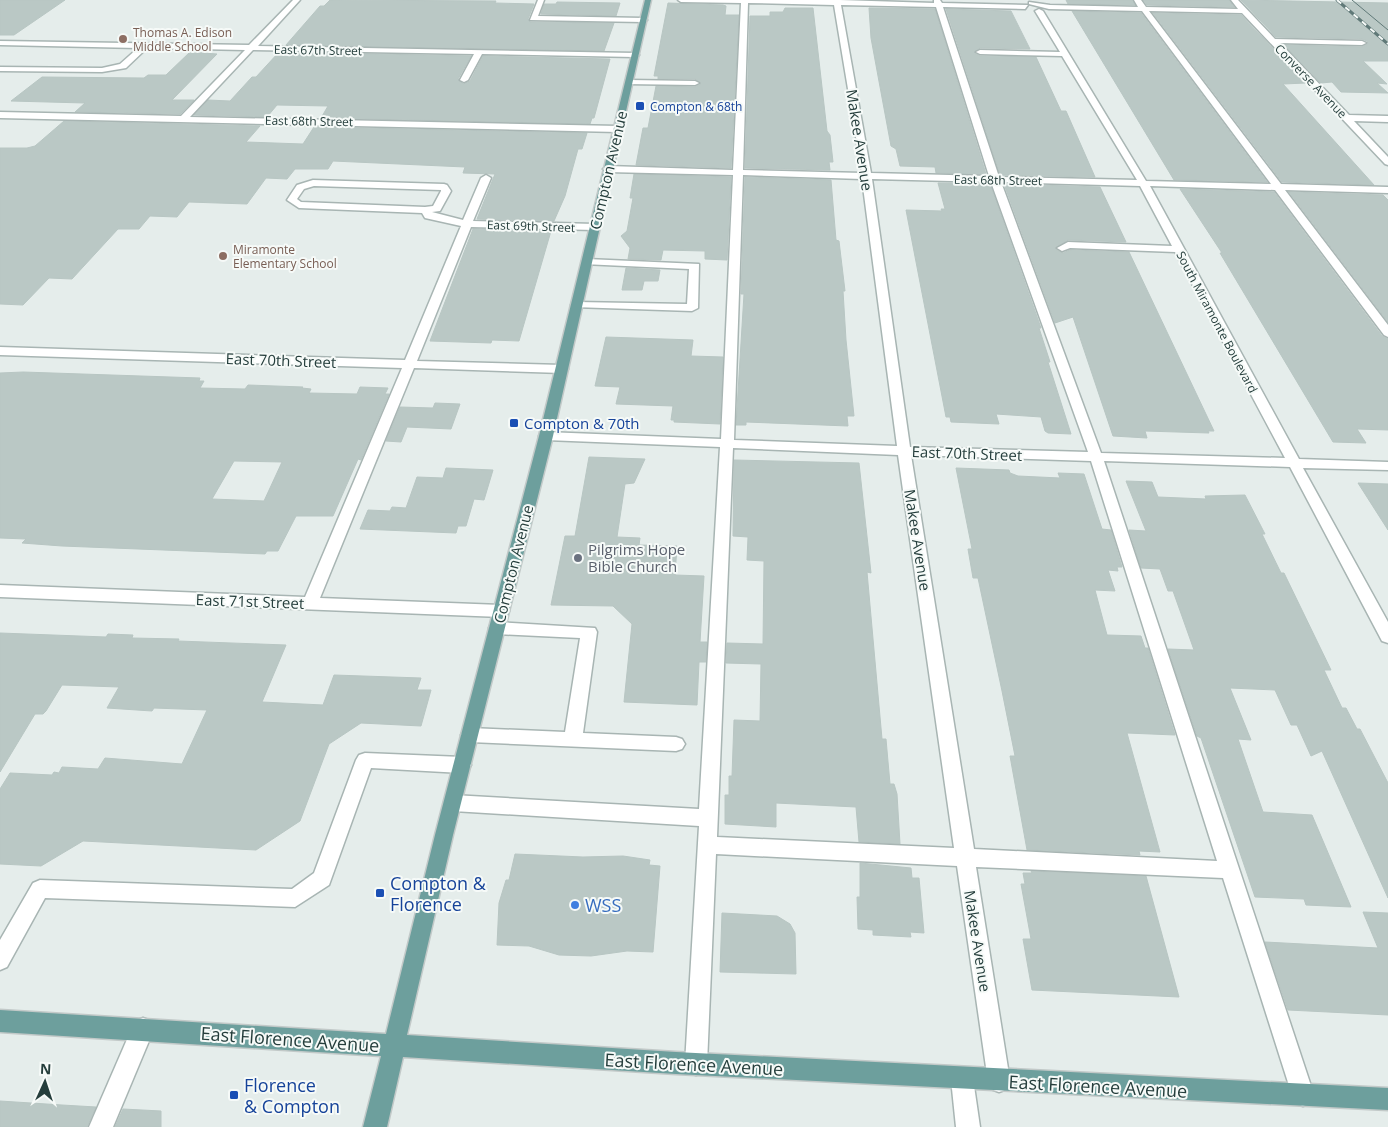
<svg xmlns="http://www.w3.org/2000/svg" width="1388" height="1127" font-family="'Open Sans',sans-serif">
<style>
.building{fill:#bac8c5;stroke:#b8c6c3;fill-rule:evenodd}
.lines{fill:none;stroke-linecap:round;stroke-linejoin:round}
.minor-casing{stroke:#a8b5b3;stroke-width:3}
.major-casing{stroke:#c2c9c8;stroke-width:3}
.minor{fill:#fff;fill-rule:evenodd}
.major{fill:#6d9f9d;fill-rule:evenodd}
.tram{stroke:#607978;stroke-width:1}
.rail-casing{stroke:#607978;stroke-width:3}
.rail{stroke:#f6faf8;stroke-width:2;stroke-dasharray:5.5;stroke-linecap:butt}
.education-dot{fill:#8d6e63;stroke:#f6faf8;stroke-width:2}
.transit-dot{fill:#1a4fb4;stroke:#f6faf8;stroke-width:2}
.worship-dot{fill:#6b7280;stroke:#f6faf8;stroke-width:2}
.shop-dot{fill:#3f7fe0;stroke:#f6faf8;stroke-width:2}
.labels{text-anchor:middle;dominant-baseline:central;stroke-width:4;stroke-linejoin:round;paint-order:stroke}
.far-education-label{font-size:12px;fill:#785e54;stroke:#f6faf8;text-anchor:start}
.far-street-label{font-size:12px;fill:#253e3c;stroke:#f6faf8}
.far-transit-label{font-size:12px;fill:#164399;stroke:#f6faf8;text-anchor:start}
.street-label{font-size:15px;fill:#253e3c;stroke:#f6faf8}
.transit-label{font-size:15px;fill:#164399;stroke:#f6faf8;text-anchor:start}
.worship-label{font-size:15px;fill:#5b616d;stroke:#f6faf8;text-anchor:start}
.near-transit-label{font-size:18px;fill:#164399;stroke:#f6faf8;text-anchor:start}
.near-shop-label{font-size:18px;fill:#366cbe;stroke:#f6faf8;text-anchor:start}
.near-street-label{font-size:18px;fill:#253e3c;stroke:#f6faf8}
</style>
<rect width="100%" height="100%" fill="#e5edeb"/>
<g class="building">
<polygon points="0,0 65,0 14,35 0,35"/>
<polygon points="330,0 496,1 495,3 534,4 528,19 530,22 614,23 604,51 286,45 320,6 324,6"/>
<polygon points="1066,0 1132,0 1135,5 1068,4"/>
<polygon points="1143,0 1229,0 1234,7 1147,5"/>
<polygon points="1241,0 1388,3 1388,61 1363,61 1387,84 1377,83 1388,93 1341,92 1332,82 1321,83 1284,45 1362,47 1368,44 1367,41 1362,39 1276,37"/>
<polygon points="557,2 620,3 616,16 541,14 544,4 556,4"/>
<polygon points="668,3 723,5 726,6 725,15 739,15 731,168 636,165 643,128 648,128 656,86 695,87 701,84 695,79 658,79 658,76 654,76"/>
<polygon points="785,8 813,8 827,131 830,135 833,162 829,162 830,170 745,168 750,16 770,16 770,12 783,12"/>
<polygon points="869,8 935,9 986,174 936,173 935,167 900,166 896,149 891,146 878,76 871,38"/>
<polygon points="946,9 1011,11 1030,49 980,48 974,53 980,56 1036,57 1061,111 1066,111 1095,177 1000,175"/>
<polygon points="1072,11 1141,13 1267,182 1174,180"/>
<polygon points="1153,13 1241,15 1306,83 1283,84 1374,185 1282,182"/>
<polygon points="190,52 217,54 172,100 194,100 180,114 75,112 85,103 11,101 42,77 144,78 148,75 166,75"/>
<polygon points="279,52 471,56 458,79 463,84 470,81 483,56 610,59 594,118 592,118 590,124 321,118 328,106 277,105 267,117 194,115 208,100 230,101 252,77 256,77"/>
<polygon points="64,121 260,126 246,142 303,144 314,127 587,133 582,149 578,149 565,196 554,221 477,219 495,174 463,173 465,167 333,161 328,169 295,169 287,179 266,178 247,204 189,202 177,217 150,216 139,229 118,229 72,279 49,278 23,305 0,304 0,148 27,148 35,146"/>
<polygon points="634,174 731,177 727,260 705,259 705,251 663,250 661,260 628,259 630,248 621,236 627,231 633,198 630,198"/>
<polygon points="745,177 831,180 836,240 839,241 845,291 843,291 846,340 854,416 847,416 848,426 746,422 746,425 736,425 744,294 741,294"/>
<polygon points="938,183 990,184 1041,328 1039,328 1050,362 1048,362 1071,434 1048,433 1045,431 1041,417 996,414 999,424 951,422 950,417 946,417 906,210 942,211 941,209 945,209"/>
<polygon points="1004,184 1100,187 1126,242 1068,240 1055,249 1063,253 1070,250 1129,252 1214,431 1208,431 1209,433 1145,431 1147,438 1113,436 1073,317 1055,323"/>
<polygon points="1180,189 1274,192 1382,336 1388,339 1388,430 1357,429 1366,443 1333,442 1220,253 1222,253"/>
<polygon points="1289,192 1383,195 1388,200 1388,322"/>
<polygon points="473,229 551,231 519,341 492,340 491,343 430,341"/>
<polygon points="626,268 660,270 658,281 644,281 642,290 622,290"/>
<polygon points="606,337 693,340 691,356 723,357 720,424 674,422 674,420 671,420 673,406 616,404 620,387 595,386"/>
<path d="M23 372 200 378 199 381H204L200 388 245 389 248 385 303 387 302 388 311 389 309 393 357 394 360 387 388 388 385 394H389L361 460 358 459 333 516H296L278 551H267L265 554 62 546 22 543 26 539 0 538V373ZM234 461 282 462 264 501 212 499Z"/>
<polygon points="435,403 460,404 451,429 407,427 401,442 386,441 400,407 433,408"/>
<polygon points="589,457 645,459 634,483 625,484 617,537 640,538 639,545 677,546 675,575 704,576 700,642 707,642 706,662 699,662 697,705 624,702 632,624 613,606 551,605 565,536 575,536"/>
<polygon points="734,460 859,463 871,573 867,572 882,739 886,739 890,784 894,784 897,794 900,844 859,842 856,807 776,803 776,827 725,824 725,795 729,795 729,776 732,776 734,720 760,721 761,664 726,663 727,643 763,644 764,561 747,560 748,537 733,536"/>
<polygon points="446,468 493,470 484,500 474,499 466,526 458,526 456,533 360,529 368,510 390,511 392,507 406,508 417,477 443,478"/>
<polygon points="956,468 1009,470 1010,473 1018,476 1060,478 1058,473 1084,474 1102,529 1111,530 1122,567 1117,567 1118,571 1108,570 1115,591 1095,590 1107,635 1141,636 1145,648 1148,648 1175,735 1127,733 1160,852 1139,851 1140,855 1027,850 1010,756 1015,756 1002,691 978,578 973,578 968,549 972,549"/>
<polygon points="1126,481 1152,482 1158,497 1206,499 1205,496 1245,495 1265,534 1262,534 1281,573 1284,573 1331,670 1324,670 1342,708 1346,708 1357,729 1360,729 1388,783 1388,898 1322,751 1311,756 1297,725 1291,725 1275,690 1230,688 1251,740 1238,739 1263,812 1312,815 1351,907 1306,905 1304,899 1255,897 1201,738 1197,736 1168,649 1194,650 1173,591 1168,591 1160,569 1141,568 1129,530 1146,531"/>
<polygon points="1358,483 1388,484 1388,530"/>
<polygon points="0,633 106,637 108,634 133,635 132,638 179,639 178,641 286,645 262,702 323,705 334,675 421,678 417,690 431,690 421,726 361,723 329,744 300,821 256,850 83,841 41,866 0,864 0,789 10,773 52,775 54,772 59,773 62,767 98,769 105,758 182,764 207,710 154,708 152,711 107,708 119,687 62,685 46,711 43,714 35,714 0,772"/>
<polygon points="515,854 583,857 623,856 650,860 649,865 660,866 653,952 627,951 591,956 559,955 529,946 497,945 499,903 506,880 509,880"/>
<polygon points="860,863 911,868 912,878 919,878 924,933 910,932 911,937 873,935 873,930 858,929 857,897 860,897"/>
<polygon points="1031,871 1146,876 1179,997 1032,990 1023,939 1031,939 1021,884 1025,884 1023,873 1032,873"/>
<polygon points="1363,912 1388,913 1388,1015 1288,1010 1265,942 1378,948"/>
<polygon points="722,913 777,916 790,924 795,933 796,974 720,972"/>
<polygon points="0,1101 62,1105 96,1107 87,1127 0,1127"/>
<polygon points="123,1109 161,1111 161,1127 115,1127"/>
</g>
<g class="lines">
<defs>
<g id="minor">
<polygon points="293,0 300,0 258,46 635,53 639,55 635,57 482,54 468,80 464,82 460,80 474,54 253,50 190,117 618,126 622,129 618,132 0,118 0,112 181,116 245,50 147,48 126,68 102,72 0,71 0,67 102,68 120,64 138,48 0,45 0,41 249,45"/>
<polygon points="538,0 544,0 538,16 643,18 647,20 643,22 530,20"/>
<path d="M678 0H840L934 3V0H940L942 3 1028 5 1025 9 943 7 999 177 1137 180 1062 56 980 54 976 52 980 50 1060 52 1035 11 1039 9 1043 11 1146 181 1271 184 1142 11 1049 9 1029 4V2L1050 5 1138 7 1134 0H1141L1146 7 1238 9 1231 0H1238L1275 39 1362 41 1366 43 1362 45 1280 43 1349 115 1388 116V122L1354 121 1388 157V165L1385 164 1242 13 1149 11 1281 184 1388 187V193L1285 190 1388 325V337L1384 335 1275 190 1150 186 1299 459 1388 462V470L1303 468 1388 622V643L1382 641 1290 467 1104 461 1314 1095 1311 1103 1303 1106 1295 1103 1292 1095 1223 878 976 867 1010 1081 1007 1089 999 1092 991 1089 988 1081 957 866 716 854 707 1064 704 1072 696 1075 688 1072 685 1064 699 826 453 811 446 809 444 803 446 797 453 795 699 809 720 447 546 440 539 436 546 432 721 439 733 175 608 172 603 169 608 166 733 170 741 3 681 2ZM748 3 834 5 862 173 743 170ZM841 5 936 7 989 176 871 173ZM743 175 862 179 897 446 734 440ZM872 179 991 182 1088 452 910 447ZM1001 182 1140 186 1172 246 1068 242 1057 248 1062 251 1070 248 1175 252 1285 458 1101 453ZM733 448 898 455 954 848 717 837ZM911 455 1091 461 1217 861 974 849Z"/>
<polygon points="629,80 695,81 699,83 695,85 626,84 626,80"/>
<path d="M486 175 491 178 473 221 595 224 600 227 595 230 471 227 417 361 562 365 568 369 562 373 414 368 320 598 501 605 507 607 509 611 507 615 501 617 0 597V585L305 597 402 368 0 355V347L405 360 461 226 425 218 422 213 299 208 287 200 297 185 313 180 444 184 447 185 451 191 440 211 432 212 463 220 481 178ZM314 186 441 190V191L433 206 425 207 301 202 297 199 304 189Z"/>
<polygon points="587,259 699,264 698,308 692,311 573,307 571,305 577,302 687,304 689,269 583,264 582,262"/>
<polygon points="497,622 595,628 597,632 583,733 676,737 682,739 685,744 682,749 676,751 470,742 464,740 461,735 464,730 470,728 565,732 580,638 497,634 491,632 489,628 491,624"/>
<polygon points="365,753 462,757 468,760 471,765 468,770 462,773 371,768 329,885 295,907 45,898 7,967 0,970 0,940 33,883 40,880 292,889 314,873 356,760 359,755"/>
<polygon points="143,1018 151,1021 154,1029 113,1127 89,1127 135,1021"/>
<polygon points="962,1068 970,1071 973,1079 980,1127 956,1127 951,1079 954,1071"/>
</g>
<polygon id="major" points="645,0 651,0 553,436 453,835 407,1035 676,1052 1388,1088 1388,1110 676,1074 403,1057 387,1127 363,1127 381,1056 0,1032 0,1010 386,1034 435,835 539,436"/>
</defs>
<use href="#minor" class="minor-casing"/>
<use href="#major" class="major-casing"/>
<use href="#minor" class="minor"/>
<use href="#major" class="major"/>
<polyline class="tram" points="1352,0 1388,30"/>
<defs>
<polyline id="rail" points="1337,0 1388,44"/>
</defs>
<use href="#rail" class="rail-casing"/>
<use href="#rail" class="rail"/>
</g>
<g class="education-dot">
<circle cx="123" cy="39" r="5"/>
<circle cx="223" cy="256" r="5"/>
</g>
<g class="transit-dot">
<rect x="635" y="101" width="10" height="10" rx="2.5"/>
<rect x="509" y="418" width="10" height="10" rx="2.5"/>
<rect x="375" y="888" width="10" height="10" rx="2.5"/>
<rect x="229" y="1090" width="10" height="10" rx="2.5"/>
</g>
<circle class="worship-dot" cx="578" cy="558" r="5"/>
<circle class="shop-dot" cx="575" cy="905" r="5"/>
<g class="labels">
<g class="far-education-label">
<text x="133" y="32">Thomas A. Edison<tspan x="133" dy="14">Middle School</tspan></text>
<text x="233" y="249">Miramonte<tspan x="233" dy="14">Elementary School</tspan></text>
</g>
<g class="far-street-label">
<text transform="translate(318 50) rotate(1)">East 67th Street</text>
<text transform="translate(1311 81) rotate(46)">Converse Avenue</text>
<text transform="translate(309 121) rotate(1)">East 68th Street</text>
<text transform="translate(998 180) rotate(1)">East 68th Street</text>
<text transform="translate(531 226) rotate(2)">East 69th Street</text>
<text transform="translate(1217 322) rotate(62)">South Miramonte Boulevard</text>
</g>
<g class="far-transit-label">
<text x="650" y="106">Compton &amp; 68th</text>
</g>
<g class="street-label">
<text transform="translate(860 140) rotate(81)">Makee Avenue</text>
<text transform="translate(608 170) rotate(-77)">Compton Avenue</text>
<text transform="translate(281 360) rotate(2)">East 70th Street</text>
<text transform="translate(967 453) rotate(2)">East 70th Street</text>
<text transform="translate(918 540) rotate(81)">Makee Avenue</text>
<text transform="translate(513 564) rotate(-76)">Compton Avenue</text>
<text transform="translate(250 601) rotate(2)">East 71st Street</text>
<text transform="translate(978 941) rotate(81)">Makee Avenue</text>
</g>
<g class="transit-label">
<text x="524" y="423">Compton &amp; 70th</text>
</g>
<g class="worship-label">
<text x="588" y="549">Pilgrims Hope<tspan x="588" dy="17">Bible Church</tspan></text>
</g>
<g class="near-transit-label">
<text x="390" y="883">Compton &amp;<tspan x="390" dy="21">Florence</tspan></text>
<text x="244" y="1085">Florence<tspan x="244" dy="21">&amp; Compton</tspan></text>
</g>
<g class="near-shop-label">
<text x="585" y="905">WSS</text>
</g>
<g class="near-street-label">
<text transform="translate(290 1039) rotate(4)">East Florence Avenue</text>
<text transform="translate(694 1064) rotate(3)">East Florence Avenue</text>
<text transform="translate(1098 1086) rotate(3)">East Florence Avenue</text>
</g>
</g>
<g transform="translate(45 1082) rotate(3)" stroke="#f6faf8" stroke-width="4" paint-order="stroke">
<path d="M0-4L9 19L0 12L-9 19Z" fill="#253e3c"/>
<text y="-8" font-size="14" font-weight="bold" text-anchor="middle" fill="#253e3c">N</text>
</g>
</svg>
